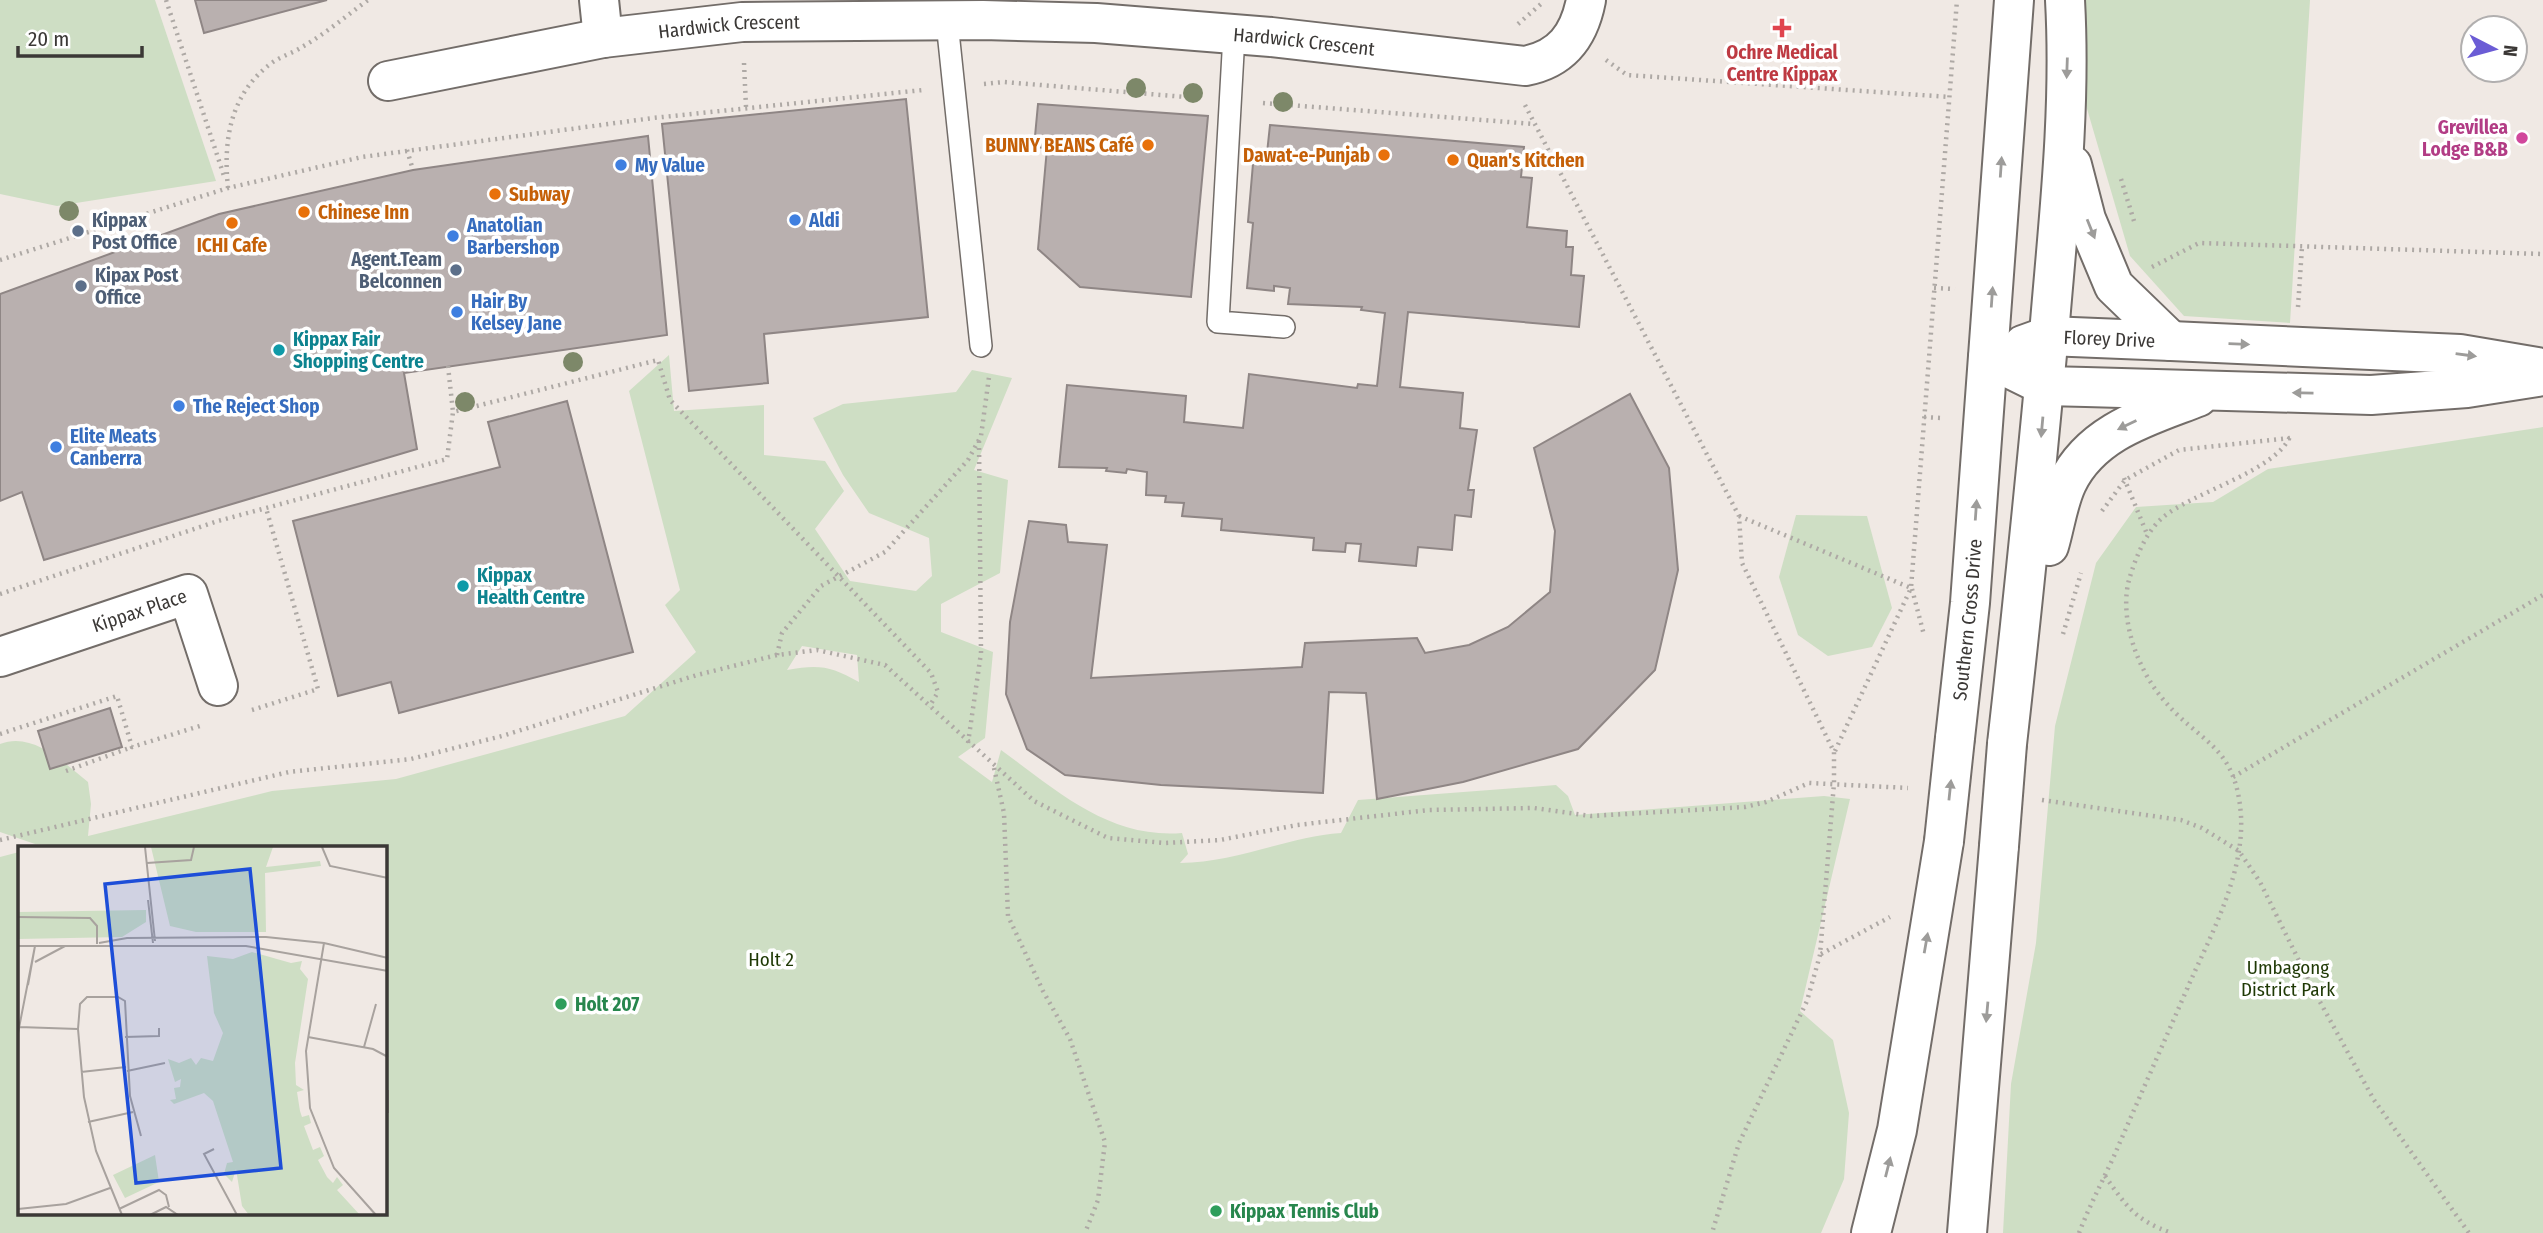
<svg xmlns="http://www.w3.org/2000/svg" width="2543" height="1233" font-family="'Fira Sans Condensed',sans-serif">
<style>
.green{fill:#cedec4;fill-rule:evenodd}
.building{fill:#b9b0af;stroke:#8f8685;stroke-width:2}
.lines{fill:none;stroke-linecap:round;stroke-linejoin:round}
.service-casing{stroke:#736d69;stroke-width:24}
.minor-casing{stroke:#736d69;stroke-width:42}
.secondary-casing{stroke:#736d69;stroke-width:42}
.path{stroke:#aea9a5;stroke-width:4.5;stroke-dasharray:2 5;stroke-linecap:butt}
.service{stroke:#fff;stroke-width:21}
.minor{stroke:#fff;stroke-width:38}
.secondary{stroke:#fff;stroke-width:38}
.secondary-bridge-casing{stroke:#736d69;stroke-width:42;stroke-linecap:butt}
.secondary-bridge{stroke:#fff;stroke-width:38}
.tree{fill:#7d8869}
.oneway{fill:#9d9c9a}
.health-dot{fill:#e0444e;stroke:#fff;stroke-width:2.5}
.hotel-dot{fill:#d1479c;stroke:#fff;stroke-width:2.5}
.food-dot{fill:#e8710a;stroke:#fff;stroke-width:2.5}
.shop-dot{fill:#3f7fe0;stroke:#fff;stroke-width:2.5}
.service-dot{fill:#5c6f8a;stroke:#fff;stroke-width:2.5}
.culture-dot{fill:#0f9aa8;stroke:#fff;stroke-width:2.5}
.leisure-dot{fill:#2e9e5b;stroke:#fff;stroke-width:2.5}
.labels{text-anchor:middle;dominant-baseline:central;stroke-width:7;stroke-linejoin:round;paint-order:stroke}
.street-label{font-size:19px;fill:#3b3836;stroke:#fff}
.health-label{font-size:19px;font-weight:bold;fill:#be3a42;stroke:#fff}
.hotel-label{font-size:19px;font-weight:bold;fill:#b23c85;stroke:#fff;text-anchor:end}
.food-label{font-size:19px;font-weight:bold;fill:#c56008;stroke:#fff;text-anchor:start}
.shop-label{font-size:19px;font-weight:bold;fill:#366cbe;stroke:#fff;text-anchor:start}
.service-label{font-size:19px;font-weight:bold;fill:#4e5e75;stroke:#fff;text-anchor:start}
.culture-label{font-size:19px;font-weight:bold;fill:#0d838f;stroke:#fff;text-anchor:start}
.park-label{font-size:19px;fill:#1f3905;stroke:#fff}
.leisure-label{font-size:19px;font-weight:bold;fill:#27864d;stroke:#fff;text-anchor:start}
.inset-road{fill:none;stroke:#a8a29e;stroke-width:2}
.view{fill:#1d4ed8;fill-opacity:0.15;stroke:#1d4ed8;stroke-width:3.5}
.inset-edge{fill:none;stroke:#3b3836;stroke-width:3.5}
</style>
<rect width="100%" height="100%" fill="#f0e9e4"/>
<g class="green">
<polygon points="0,0 155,0 216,181 57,206 0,194"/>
<polygon points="2085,0 2310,0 2290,323 2184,316 2130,256 2083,95"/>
<path d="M669 355 674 411 764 405V455L825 461 844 491 815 529 850 581 916 591 932 576 929 538 869 513 843 475 813 418 843 404 956 392 972 370 1012 378 974 470 1008 480 1000 573 941 604V632L993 652 985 738 958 757 992 782 1001 750C1056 790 1109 839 1182 833L1188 854 1180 863C1235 863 1287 837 1341 833L1358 800 1556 785 1568 796 1575 815 1824 796 1850 799 1800 1011 1833 1040 1849 1113 1844 1179 1821 1233H0V857L19 852V1214H385V848H37L49 845 35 844 0 832V744C33 731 64 763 88 782L91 804 88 836 272 791 396 779 625 716 696 652 665 605 680 590 629 391ZM802 646 857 655 859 682C831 666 819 664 787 670Z"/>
<polygon points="2543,427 2543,1233 2003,1233 2011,1084 2036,943 2055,726 2096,563 2136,507 2213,502 2268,469"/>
<polygon points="1796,515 1867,516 1892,608 1872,647 1828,656 1798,635 1779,577"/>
</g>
<g class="building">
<polygon points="195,0 327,0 204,33"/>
<polygon points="906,99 928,317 764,334 768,383 689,391 662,124"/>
<polygon points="1038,104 1208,116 1191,297 1080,287 1038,249 1047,148 1034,147"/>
<polygon points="1270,125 1524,147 1521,177 1532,178 1527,227 1567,231 1566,247 1573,247 1571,275 1584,276 1579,327 1408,312 1400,387 1463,393 1460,428 1477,430 1468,490 1474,490 1471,517 1455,515 1452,550 1418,547 1416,566 1359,561 1361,544 1346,543 1345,552 1313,550 1314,538 1221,530 1222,519 1182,516 1184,503 1165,502 1166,496 1146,495 1147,472 1127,469 1126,473 1106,471 1107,468 1059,467 1067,385 1186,396 1184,422 1243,428 1249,374 1357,388 1358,384 1377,386 1385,313 1361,310 1362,307 1288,304 1290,288 1274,286 1274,291 1247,288 1253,223 1248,222 1254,152 1267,153"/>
<polygon points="648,136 667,335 404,373 417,449 44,560 22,492 0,501 0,294 219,214 413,170"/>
<polygon points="1630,394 1669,468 1678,570 1655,670 1578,749 1463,782 1377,799 1366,693 1329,692 1323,793 1161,785 1065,775 1027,749 1006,694 1010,622 1029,521 1066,525 1068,542 1107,545 1091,678 1302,667 1305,643 1417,638 1425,653 1469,645 1508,627 1550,592 1555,531 1534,448"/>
<polygon points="567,401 633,652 399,713 391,682 338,696 293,521 500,467 488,422"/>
<polygon points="110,708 122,747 50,769 38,731"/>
</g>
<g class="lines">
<defs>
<g id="service">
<polyline points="947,22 981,346"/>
<polyline points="1234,35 1218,322 1284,327"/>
</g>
<g id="minor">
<polyline points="599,0 603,38"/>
<path id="s1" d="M388 81 603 38 742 22 983 20 1096 23 1271 37 1525 66C1562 59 1579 36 1586 0"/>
<path id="s2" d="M0 657 188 594 218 686"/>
</g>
<g id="secondary">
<polyline points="2072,165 2086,219 2114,286 2171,341"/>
<path id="s3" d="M2023 345 2048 336 2171 341 2460 354 2537 367"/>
<polyline points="1988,358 2045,386 2086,387 2371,395 2467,388 2543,376"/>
<path d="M2049 546C2055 526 2058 502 2067 483 2092 431 2149 416 2198 397"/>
<path id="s4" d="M1955 738 1970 603 2014 0"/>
<path d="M2007 744C2023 603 2037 463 2050 322 2059 215 2071 108 2065 0"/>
<polyline points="1871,1233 1897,1130 1944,841"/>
<polyline points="1967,1233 1999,846"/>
</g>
</defs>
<use href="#service" class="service-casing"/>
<use href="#minor" class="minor-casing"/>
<use href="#secondary" class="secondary-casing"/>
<g class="path">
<polyline points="166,0 225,179"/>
<polyline points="1518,24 1541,4"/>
<polyline points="1606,60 1627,75 1950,97"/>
<polyline points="744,63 746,107"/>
<polyline points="984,84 1004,82 1198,98"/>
<polyline points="1263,103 1534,124"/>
<polyline points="1525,105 1739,516 1742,563 1834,752 1834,783 1820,955 1807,1001 1739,1143 1712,1233"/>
<polyline points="407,150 413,170"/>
<polyline points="2121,179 2134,221"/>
<path d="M228 188C223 140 230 93 273 62 282 56 293 53 302 47 325 34 346 16 368 0"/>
<polyline points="0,260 228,188 362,157 653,118 923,90"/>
<polyline points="2152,267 2199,243 2543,254"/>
<polyline points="1934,288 1955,289"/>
<polyline points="2298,307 2302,247"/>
<polyline points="448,366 453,412"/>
<polyline points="1924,417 1942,418"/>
<polyline points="2124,478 2147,534"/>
<polyline points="2102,511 2125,480 2179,450 2290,438"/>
<polyline points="1739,516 1911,588"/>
<polyline points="1912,589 1924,635"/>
<polyline points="0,594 218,521 447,459 453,412 658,360 670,400 931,673 938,692 929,707"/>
<polyline points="2063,634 2081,573"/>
<polyline points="777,655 782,633 821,586 885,552 968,460 981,436 989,377"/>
<polyline points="252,710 318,689 266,508"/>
<polyline points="0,734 117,696 132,747 203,725"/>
<polyline points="968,743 981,653 979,441"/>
<polyline points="1835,751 1911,588 1957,0"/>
<polyline points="994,768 1004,813 1008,916 1043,991 1070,1039 1105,1142 1098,1200 1085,1233"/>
<polyline points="66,771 132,747"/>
<polyline points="2233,777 2543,595"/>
<polyline points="2042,800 2181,820 2202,828 2239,851 2260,882 2314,991 2374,1100 2469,1233"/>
<polyline points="0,840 289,772 411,759 502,736 697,675 777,655 817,650 885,665 1034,801 1108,838 1165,843 1220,840 1297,825 1429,810 1534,808 1591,816 1745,807 1766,802 1809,783 1908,788"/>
<polyline points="1821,954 1890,917"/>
<path d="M2105 1176C2126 1206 2136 1221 2172 1233"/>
<path d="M2079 1233C2089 1207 2102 1182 2114 1156 2139 1098 2165 1040 2190 982 2213 931 2244 873 2241 816 2236 743 2199 744 2162 698 2137 668 2119 618 2129 580 2135 559 2145 534 2161 519 2191 492 2279 471 2291 434"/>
</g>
<use href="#service" class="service"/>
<use href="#minor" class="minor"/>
<use href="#secondary" class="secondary"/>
<defs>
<g id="secondary-bridge">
<polyline points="1944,841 1955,738"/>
<polyline points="1999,846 2007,744"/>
</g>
</defs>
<use href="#secondary-bridge" class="secondary-bridge-casing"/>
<use href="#secondary-bridge" class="secondary-bridge"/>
</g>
<g class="tree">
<circle cx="1136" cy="88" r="10"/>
<circle cx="1193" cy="93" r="10"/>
<circle cx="1283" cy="102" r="10"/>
<circle cx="69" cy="211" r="10"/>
<circle cx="573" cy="362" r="10"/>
<circle cx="465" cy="402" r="10"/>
</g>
<defs><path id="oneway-solid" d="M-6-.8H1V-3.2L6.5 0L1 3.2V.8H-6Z" transform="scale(1.75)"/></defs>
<g class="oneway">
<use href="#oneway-solid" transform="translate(2067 68) rotate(92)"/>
<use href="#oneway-solid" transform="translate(2001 167) rotate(-86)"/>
<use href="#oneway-solid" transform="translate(2091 229) rotate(68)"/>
<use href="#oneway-solid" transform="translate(1992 297) rotate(-86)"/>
<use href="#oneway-solid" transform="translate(2239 344) rotate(2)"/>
<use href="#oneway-solid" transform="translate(2466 355) rotate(8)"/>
<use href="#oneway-solid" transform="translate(2303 393) rotate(-179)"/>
<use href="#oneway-solid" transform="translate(2127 425) rotate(154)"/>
<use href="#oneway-solid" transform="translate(2042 427) rotate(95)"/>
<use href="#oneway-solid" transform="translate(1976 510) rotate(-86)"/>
<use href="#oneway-solid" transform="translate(1950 790) rotate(-84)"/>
<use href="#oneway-solid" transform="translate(1926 943) rotate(-80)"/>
<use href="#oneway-solid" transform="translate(1987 1012) rotate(95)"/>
<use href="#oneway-solid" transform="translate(1888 1167) rotate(-76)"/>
</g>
<path class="health-dot" d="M1778.5 17.5h7v7h7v7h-7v7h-7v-7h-7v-7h7z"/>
<circle class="hotel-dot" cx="2522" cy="138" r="7"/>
<g class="food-dot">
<circle cx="1148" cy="145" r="7"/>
<circle cx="1384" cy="155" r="7"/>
<circle cx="1453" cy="160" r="7"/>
<circle cx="495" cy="194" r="7"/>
<circle cx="304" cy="212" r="7"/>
<circle cx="232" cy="223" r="7"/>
</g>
<g class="shop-dot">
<circle cx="621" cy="165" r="7"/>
<circle cx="795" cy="220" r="7"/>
<circle cx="453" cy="236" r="7"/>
<circle cx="457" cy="312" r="7"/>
<circle cx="179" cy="406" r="7"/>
<circle cx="56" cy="447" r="7"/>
</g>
<g class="service-dot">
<circle cx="78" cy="231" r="7"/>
<circle cx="456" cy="270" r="7"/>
<circle cx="81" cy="286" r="7"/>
</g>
<g class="culture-dot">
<circle cx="279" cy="350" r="7"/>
<circle cx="463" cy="586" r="7"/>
</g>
<g class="leisure-dot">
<circle cx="561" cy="1004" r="7"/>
<circle cx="1216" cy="1211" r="7"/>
</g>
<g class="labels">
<g class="street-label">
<text stroke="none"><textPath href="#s1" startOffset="346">Hardwick Crescent</textPath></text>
<text stroke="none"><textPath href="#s1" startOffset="922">Hardwick Crescent</textPath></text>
<text stroke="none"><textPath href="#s3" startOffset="88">Florey Drive</textPath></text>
<text stroke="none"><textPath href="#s2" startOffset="147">Kippax Place</textPath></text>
<text stroke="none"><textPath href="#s4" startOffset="119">Southern Cross Drive</textPath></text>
</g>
<g class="health-label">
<text x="1782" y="52">Ochre Medical<tspan x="1782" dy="22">Centre Kippax</tspan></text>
</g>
<g class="hotel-label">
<text x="2508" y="127">Grevillea<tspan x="2508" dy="22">Lodge B&amp;B</tspan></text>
</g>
<g class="food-label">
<text x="1134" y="145" text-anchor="end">BUNNY BEANS Café</text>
<text x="1370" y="155" text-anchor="end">Dawat-e-Punjab</text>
<text x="1467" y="160">Quan's Kitchen</text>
<text x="509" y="194">Subway</text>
<text x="318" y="212">Chinese Inn</text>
<text x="232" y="245" text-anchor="middle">ICHI Cafe</text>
</g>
<g class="shop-label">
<text x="635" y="165">My Value</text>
<text x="809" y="220">Aldi</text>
<text x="467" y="225">Anatolian<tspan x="467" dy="22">Barbershop</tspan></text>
<text x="471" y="301">Hair By<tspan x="471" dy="22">Kelsey Jane</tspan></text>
<text x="193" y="406">The Reject Shop</text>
<text x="70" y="436">Elite Meats<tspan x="70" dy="22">Canberra</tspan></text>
</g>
<g class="service-label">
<text x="92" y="220">Kippax<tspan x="92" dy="22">Post Office</tspan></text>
<text x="442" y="259" text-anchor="end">Agent.Team<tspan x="442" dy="22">Belconnen</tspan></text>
<text x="95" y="275">Kipax Post<tspan x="95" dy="22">Office</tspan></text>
</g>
<g class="culture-label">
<text x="293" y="339">Kippax Fair<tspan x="293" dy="22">Shopping Centre</tspan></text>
<text x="477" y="575">Kippax<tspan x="477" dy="22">Health Centre</tspan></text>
</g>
<g class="park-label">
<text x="771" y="959">Holt 2</text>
<text x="2288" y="967">Umbagong<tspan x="2288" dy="22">District Park</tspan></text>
</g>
<g class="leisure-label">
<text x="575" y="1004">Holt 207</text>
<text x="1230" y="1211">Kippax Tennis Club</text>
</g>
</g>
<g transform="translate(18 846)">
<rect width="369" height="369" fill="#f0e9e4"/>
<path d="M133 1H255L248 21 302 15 303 20 247 27 248 86H178L152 80ZM128 64V76L104 91 0 93V66ZM234 106 273 117 284 115 282 123 290 133 277 217 278 239 286 244 279 246 282 265 284 271 291 269 293 277 286 280 295 304 302 301 306 310 300 314 309 331 315 337 319 331 325 339 319 344 342 369H231L224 360 218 323 214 336 206 328 209 317 215 316 195 255 186 247 156 258 152 254 158 253 156 242 162 241 163 233 157 236 150 213 161 217 173 212 178 219 183 212 195 215 205 187 196 167 189 110 215 113ZM137 309 141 336 107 352 95 329Z" fill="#cedec4"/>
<path class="inset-road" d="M127 1 137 95M304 1 312 20 370 32M129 17 173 14 176 1M130 54 135 97M0 71 72 72 79 80V98M81 97 109 92 248 91 306 97 370 112M306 97 288 205 292 262 316 322 358 369M0 100H228L370 125M17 116 47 100M10 139 17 100M1 181 60 183M0 187 17 100M107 191 141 190V182M290 191 355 203 370 211M346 201 358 158M109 225 147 217M63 226 108 221M370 244V267M70 276 115 266M196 303 186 308 219 369M0 363 48 358 92 342M101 363 141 344 148 349 151 361M104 369 78 305 66 251 60 183 62 158 69 151H100L107 155 112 250 123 290M132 369 148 361 160 369"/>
<path class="view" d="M232 23 263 322 118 337 87 38Z"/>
<rect width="369" height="369" class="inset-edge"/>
</g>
<g transform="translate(2494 49) rotate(96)"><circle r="33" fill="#ffffff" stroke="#b1afaf" stroke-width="2"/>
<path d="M0-5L12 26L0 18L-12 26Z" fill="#6b5cd5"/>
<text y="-10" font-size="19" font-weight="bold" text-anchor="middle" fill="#3b3836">N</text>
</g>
<path d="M18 46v10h124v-10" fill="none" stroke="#3b3836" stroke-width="3.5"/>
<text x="28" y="46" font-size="21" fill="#3b3836" stroke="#ffffff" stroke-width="5" paint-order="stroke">20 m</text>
</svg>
